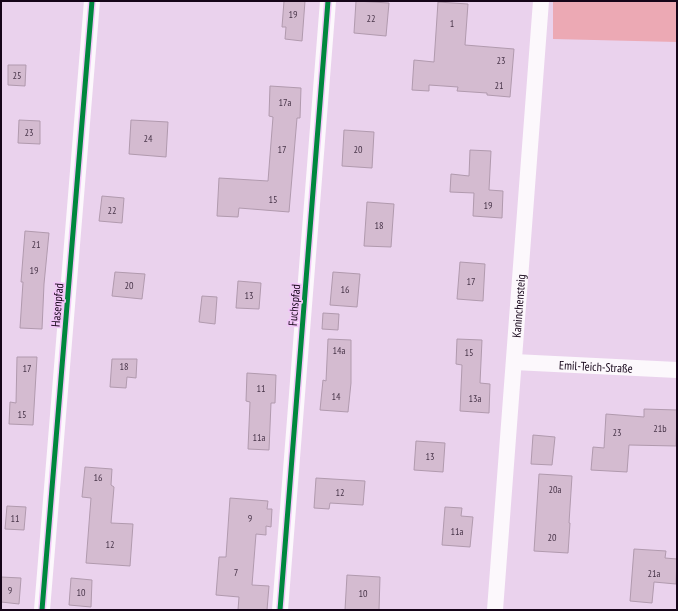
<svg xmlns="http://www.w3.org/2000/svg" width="678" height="611" font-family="'PT Sans Narrow',sans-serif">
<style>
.green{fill:#eca9b4}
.building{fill:#d4bbd0;stroke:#b19aae}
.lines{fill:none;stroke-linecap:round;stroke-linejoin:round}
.minor{stroke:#fcf8fc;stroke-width:16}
.cycleway-casing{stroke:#f2c7f8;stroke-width:8}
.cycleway{stroke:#00873e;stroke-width:5}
.labels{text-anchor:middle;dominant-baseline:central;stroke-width:3.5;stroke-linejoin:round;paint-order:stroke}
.number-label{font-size:10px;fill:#473448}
.street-label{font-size:12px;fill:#150418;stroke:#f2c7f8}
</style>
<rect width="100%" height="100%" fill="#ead2ed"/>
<polygon class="green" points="553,1 677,1 677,42 553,39"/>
<g class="building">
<polygon points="284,1 305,1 302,41 285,39 286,27 282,27"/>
<polygon points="356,1 389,3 386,36 354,33"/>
<polygon points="438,2 468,4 465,45 514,49 510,97 487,95 487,93 457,91 458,87 429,85 429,91 412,90 414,60 434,62"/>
<polygon points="8,65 26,65 25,86 8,85"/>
<polygon points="270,86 301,88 300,118 297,118 289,212 239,208 238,217 217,216 219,178 268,181 273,117 269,116"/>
<polygon points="19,120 40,121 40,144 18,143"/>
<polygon points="131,120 168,122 166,157 129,154"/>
<polygon points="344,130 374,132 372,168 342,166"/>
<polygon points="470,150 491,151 489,190 503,191 502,218 473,216 474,193 450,192 451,174 469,176"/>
<polygon points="102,196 124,198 122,223 99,221"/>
<polygon points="367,202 394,204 391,247 364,246"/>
<polygon points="25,231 49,233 44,284 42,329 20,328 23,282 21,282"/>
<polygon points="460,262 485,264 483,301 457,299"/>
<polygon points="115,272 145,274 142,299 112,296"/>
<polygon points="333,272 360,274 357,307 330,305"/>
<polygon points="238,281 261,283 259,309 236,308"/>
<polygon points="202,296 217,297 215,324 199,322"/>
<polygon points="323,313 339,314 338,330 322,329"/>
<polygon points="328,339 351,340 351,383 348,412 320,410 323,380 326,381"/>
<polygon points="457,339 482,340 480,383 490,384 489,413 460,411 462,365 456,364"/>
<polygon points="17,357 37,357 33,425 9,424 10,402 16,403"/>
<polygon points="112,359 137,359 136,378 127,377 126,388 110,387"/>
<polygon points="247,373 276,375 275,403 271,403 269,450 248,449 250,402 246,401"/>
<polygon points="644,409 677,410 676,446 629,445 627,472 591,470 593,447 604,448 606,414 644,417"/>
<polygon points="533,435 555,437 552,465 531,464"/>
<polygon points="416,441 445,443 443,472 414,470"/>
<polygon points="85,467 112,469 111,485 114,487 111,523 133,524 130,566 86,563 91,498 82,497"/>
<polygon points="539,474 572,476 569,523 570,523 568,553 534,551"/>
<polygon points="316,478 365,481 363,505 330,503 329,509 314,508"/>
<polygon points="230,498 268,501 267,509 272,509 271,527 266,526 266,535 256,534 252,585 269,586 267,610 238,610 239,597 216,595 219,557 226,557"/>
<polygon points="7,506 26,507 24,530 5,529"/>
<polygon points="445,507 462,508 461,516 473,517 470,547 442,545"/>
<polygon points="634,549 666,551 665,558 677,559 676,584 654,582 652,603 630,601"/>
<polygon points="347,575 380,577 379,610 345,610"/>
<polygon points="1,577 21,578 19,604 1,602"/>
<polygon points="71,578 92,580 91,607 69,605"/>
</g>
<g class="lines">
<g class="minor">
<path id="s1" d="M514 362 677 370"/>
<polyline points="42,610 92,1"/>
<polyline points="280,610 328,1"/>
<path id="s2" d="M495 610 541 1"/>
</g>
<defs>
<g id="cycleway">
<polyline points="42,610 92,1"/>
<polyline points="280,610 328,1"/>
</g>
</defs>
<use href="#cycleway" class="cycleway-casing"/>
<use href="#cycleway" class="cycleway"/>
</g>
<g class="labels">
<g class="number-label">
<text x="293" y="14">19</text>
<text x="371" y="18">22</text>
<text x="452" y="23">1</text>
<text x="501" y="60">23</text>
<text x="17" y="75">25</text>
<text x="499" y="85">21</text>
<text x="285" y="102">17a</text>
<text x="29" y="132">23</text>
<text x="148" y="138">24</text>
<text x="282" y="149">17</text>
<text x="358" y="149">20</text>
<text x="273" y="199">15</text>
<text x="488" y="205">19</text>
<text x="112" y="210">22</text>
<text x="379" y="225">18</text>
<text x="36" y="244">21</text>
<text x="34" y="270">19</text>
<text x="471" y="281">17</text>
<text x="129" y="285">20</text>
<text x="345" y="289">16</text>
<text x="249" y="295">13</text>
<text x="339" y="350">14a</text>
<text x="469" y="352">15</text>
<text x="124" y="366">18</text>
<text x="27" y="368">17</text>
<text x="261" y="388">11</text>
<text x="336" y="396">14</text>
<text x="475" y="398">13a</text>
<text x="22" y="414">15</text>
<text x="660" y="428">21b</text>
<text x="617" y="432">23</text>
<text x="259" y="437">11a</text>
<text x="430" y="456">13</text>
<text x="98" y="477">16</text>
<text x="555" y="489">20a</text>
<text x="340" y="492">12</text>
<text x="15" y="518">11</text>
<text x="250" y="518">9</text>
<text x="457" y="531">11a</text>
<text x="552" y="537">20</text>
<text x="110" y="544">12</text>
<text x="236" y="572">7</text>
<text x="654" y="573">21a</text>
<text x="10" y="590">9</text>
<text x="81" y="592">10</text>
<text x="363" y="593">10</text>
</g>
<g class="street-label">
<text transform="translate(57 305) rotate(-85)">Hasenpfad</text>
<text transform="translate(294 305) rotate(-85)">Fuchspfad</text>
<text stroke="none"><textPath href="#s2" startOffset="305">Kaninchensteig</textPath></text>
<text stroke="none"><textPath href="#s1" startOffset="82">Emil-Teich-Straße</textPath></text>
</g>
</g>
<rect width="678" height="611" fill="none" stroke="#150418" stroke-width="4"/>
</svg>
